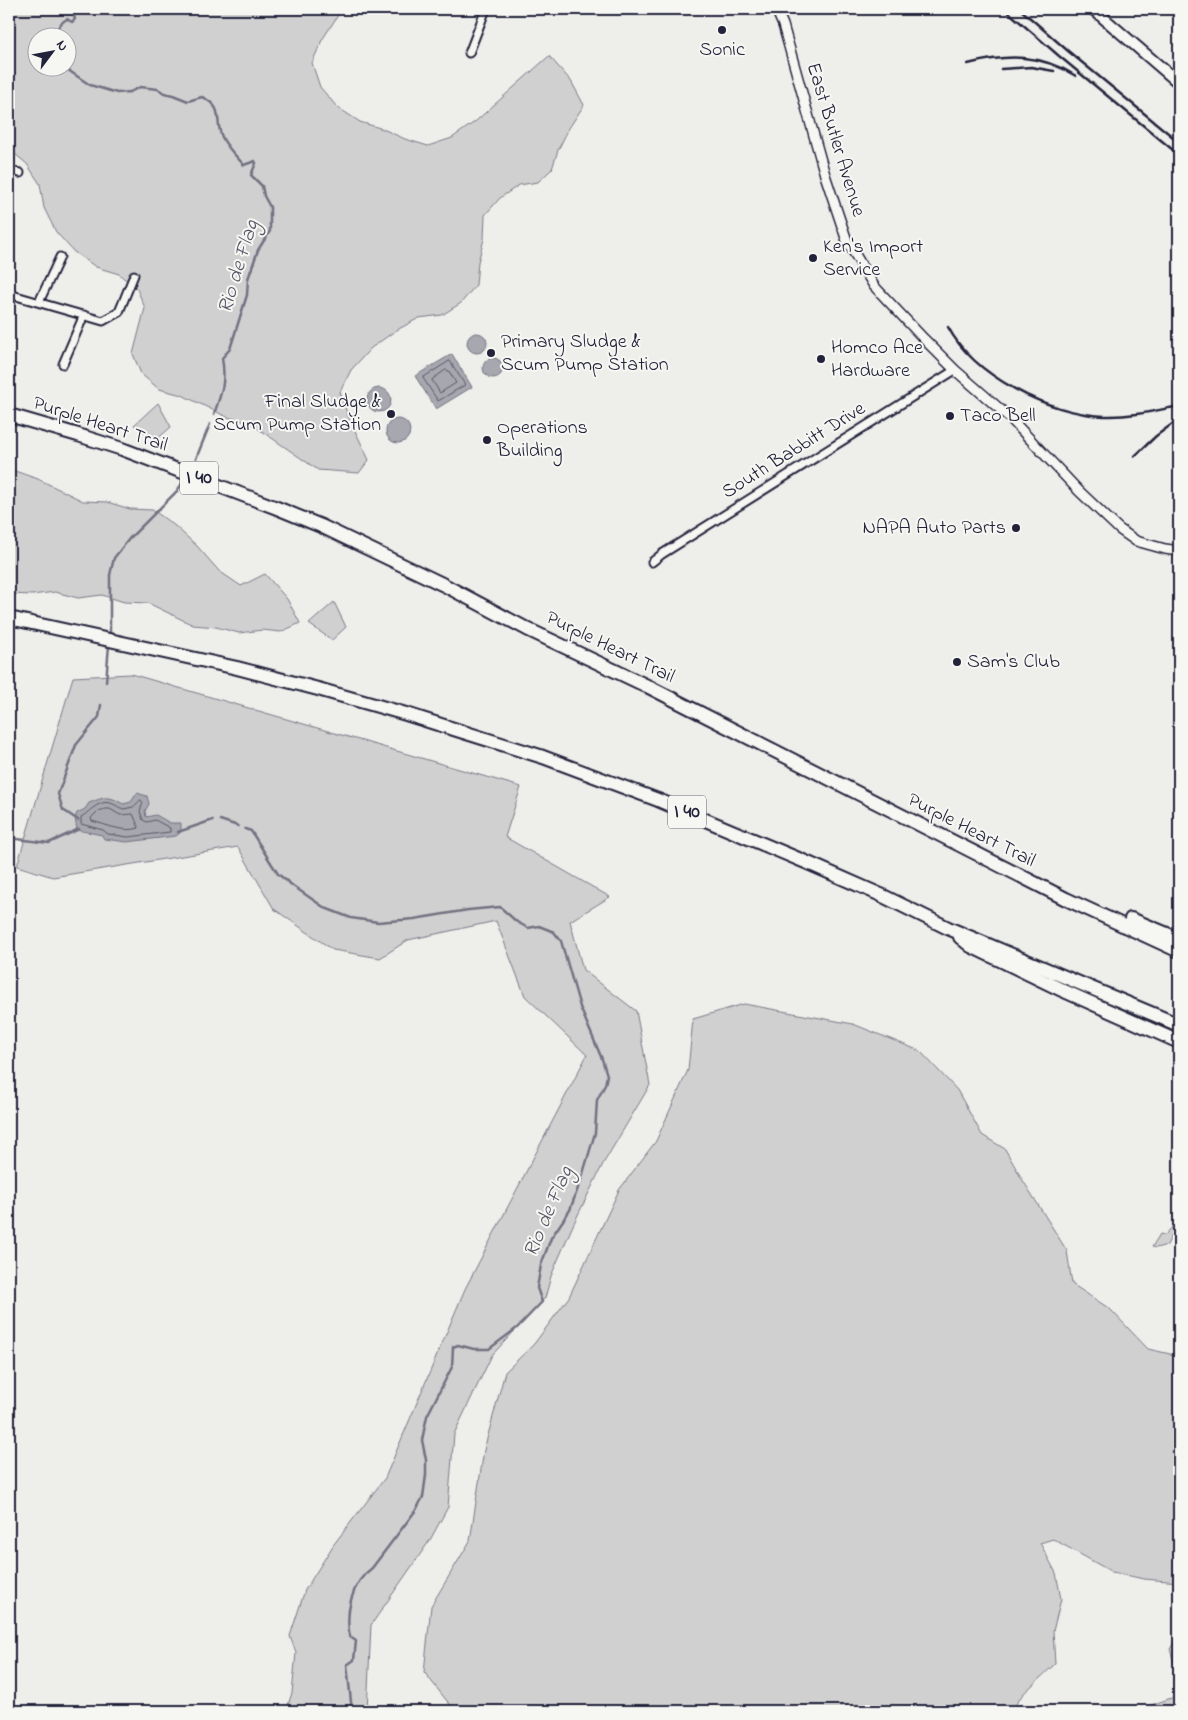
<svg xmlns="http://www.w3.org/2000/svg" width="1188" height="1720" font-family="'Indie Flower',sans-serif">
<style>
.green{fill:#d0d0d1;stroke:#797986;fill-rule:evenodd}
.water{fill:#a7a7af;stroke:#727281}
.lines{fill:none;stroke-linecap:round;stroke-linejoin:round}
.shore{stroke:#575769;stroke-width:1}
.stream{stroke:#727281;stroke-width:2.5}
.street-casing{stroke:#22223b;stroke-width:11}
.secondary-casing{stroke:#22223b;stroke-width:12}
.primary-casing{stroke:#22223b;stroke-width:14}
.highway-casing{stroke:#22223b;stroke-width:16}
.street{stroke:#f6f6f2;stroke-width:7}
.secondary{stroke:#f6f6f2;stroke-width:9}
.primary{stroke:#f6f6f2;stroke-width:10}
.highway{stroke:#f6f6f2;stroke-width:12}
.rail{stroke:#22223b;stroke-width:2.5}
.poi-dot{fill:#22223b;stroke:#f6f6f2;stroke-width:2}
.labels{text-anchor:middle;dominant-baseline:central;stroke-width:4;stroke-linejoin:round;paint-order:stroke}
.shield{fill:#f6f6f2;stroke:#626272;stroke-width:1}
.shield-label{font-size:19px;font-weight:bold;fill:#22223b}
.poi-label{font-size:20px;fill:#22223b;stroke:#f6f6f2;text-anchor:start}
.street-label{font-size:20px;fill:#22223b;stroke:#f6f6f2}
.water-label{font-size:21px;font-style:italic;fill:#575769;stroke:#f6f6f2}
</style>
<rect width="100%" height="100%" fill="#eeeeeb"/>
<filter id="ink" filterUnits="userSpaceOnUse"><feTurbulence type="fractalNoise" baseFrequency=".02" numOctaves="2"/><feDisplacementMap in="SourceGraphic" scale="10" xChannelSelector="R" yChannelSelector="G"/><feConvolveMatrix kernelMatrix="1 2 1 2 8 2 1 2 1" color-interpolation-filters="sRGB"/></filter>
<g filter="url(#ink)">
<g class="green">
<path d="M9 9H342L322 40 312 63 320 87 337 107 360 122 383 129 405 139 428 146 452 138 476 121 549 56 571 81 584 105 569 128 558 150 552 169 538 182 519 185 500 198 485 215 484 239 478 262 476 285 461 303 442 315 419 318 395 331 371 348 351 370 340 392 348 416 369 460 359 473 318 470 250 423 227 417 182 395 159 389 141 374 133 354 145 308 137 289 119 274 96 267 74 252 56 232 44 208 40 184 27 164 9 149ZM38 38H68V68H38Z"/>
<polygon points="158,403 171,427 156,440 134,425"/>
<polygon points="9,469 38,479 83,501 107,502 130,509 153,510 175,526 197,546 219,571 241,586 265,574 287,599 300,623 281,632 262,630 239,633 216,627 193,625 148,603 124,602 102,595 78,598 55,592 32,595 9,594"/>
<polygon points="334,602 346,627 332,640 309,624"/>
<polygon points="131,674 521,787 505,837 610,897 570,921 583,970 636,1011 650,1085 603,1164 573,1225 551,1276 545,1298 492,1355 454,1434 448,1507 430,1540 371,1625 367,1711 286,1711 292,1693 296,1653 290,1636 305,1590 334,1544 385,1478 465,1289 587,1055 525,996 496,921 408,940 380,958 333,950 274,909 238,847 53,877 17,866 73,677"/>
<polygon points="744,1004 853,1024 920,1051 957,1090 982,1135 1005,1149 1022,1179 1067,1251 1072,1284 1110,1309 1148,1349 1179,1356 1179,1582 1144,1579 1112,1572 1053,1539 1040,1543 1056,1573 1061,1599 1053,1631 1055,1664 1023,1694 1011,1711 455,1711 424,1672 431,1606 470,1541 484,1450 505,1372 534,1344 569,1297 619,1190 656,1141 688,1070 693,1019"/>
<polygon points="1179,1224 1179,1229 1173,1233 1167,1245 1156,1248 1152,1247 1160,1234 1165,1235 1173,1226"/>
<polygon points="1179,1634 1179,1711 1134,1711 1177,1696 1175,1667 1170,1649"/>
</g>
<g class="water">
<circle cx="477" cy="343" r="10"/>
<polygon points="452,354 472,387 436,409 415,376"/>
<circle cx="493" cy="368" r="10"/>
<circle cx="379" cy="400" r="12"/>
<circle cx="398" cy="431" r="12"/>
<path d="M137 793 147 796 149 804 145 811 146 817 156 815 170 823H181V832L176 836 127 842 104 839 102 835 77 830 75 818 77 813 85 809 89 803C104 797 109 795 123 804L131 802Z"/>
</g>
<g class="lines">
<g class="shore">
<polygon points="450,361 465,385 438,401 423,378"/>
<polygon points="446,370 449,371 456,383 440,393 432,380"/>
<path d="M141 800 143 803 140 811 143 820 147 822 155 820 170 828V832L128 837 108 834 103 830 81 824V817C91 811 100 798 113 804 118 806 119 808 124 809L133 807Z"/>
<path d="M105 809H110L120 815 133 814 139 828C124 833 107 825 92 821L91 818 97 812Z"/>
</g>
<g class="stream">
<path d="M57 38C55 29 60 23 67 19L72 22 75 19 73 13 67 9"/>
<path d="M65 68 90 85 117 93 130 92 140 87 158 89 164 93 173 95 188 101 202 97C225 108 214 119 222 137 227 148 236 156 244 165L255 161 256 163 251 175 262 186 264 196 270 207V231L258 250 248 279 247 295 230 349 222 358C226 381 222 392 214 414"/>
<polyline points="191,471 210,424"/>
<polyline points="110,637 110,575 114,558 129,539 177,491 186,478"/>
<polyline points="106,682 109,645"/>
<polyline points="78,820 63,810 58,794 76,745 99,717 101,705"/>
<polyline points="220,820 238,826"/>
<path d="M245 829 251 831 278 874 293 886 325 908 351 918 378 922 414 919 468 910 500 907 517 922 528 928 539 926 554 932 561 941 580 1007 602 1059 607 1075 605 1085 597 1100 595 1133 582 1177 570 1210 551 1238 541 1265 537 1288 542 1302 517 1328 489 1349H474L458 1345 453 1347 452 1367 427 1416 422 1440 426 1460V1475L423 1497 416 1510 372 1568C351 1583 345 1613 350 1637L356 1641 354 1660 347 1665 352 1711"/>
<polyline points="178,832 213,820"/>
<polyline points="9,838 49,843 79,829"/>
</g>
<defs>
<g id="street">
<polyline points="469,53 486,9"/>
<polyline points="9,171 20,173"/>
<polyline points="9,294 103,321 119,312 134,275"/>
<polyline points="39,302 60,257"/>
<polyline points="9,305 13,295"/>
<polyline points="63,364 84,315"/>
<polyline points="652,562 662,554 955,370"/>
</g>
<polyline id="secondary" points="776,9 783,25 825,175 847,241 874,286 924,339 955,370 1009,417 1079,491 1119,529 1136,541 1165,549 1179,551"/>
<polyline id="primary" points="1093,9 1179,83"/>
<g id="highway">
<polyline points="9,415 78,435 122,449 277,508 321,526 444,585 527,629 647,686 1066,899 1179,951"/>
<polyline points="9,618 237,668 318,689 406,714 543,757 658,800 808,863 881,895 948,928 1179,1025"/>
<polyline points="1131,919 1179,939"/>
<polyline points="960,937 971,946 1062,990 1179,1042"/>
</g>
</defs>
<use href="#street" class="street-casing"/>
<use href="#secondary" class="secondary-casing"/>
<use href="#primary" class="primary-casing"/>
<use href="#highway" class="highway-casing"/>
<use href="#street" class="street"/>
<use href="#secondary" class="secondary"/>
<use href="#primary" class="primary"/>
<use href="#highway" class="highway"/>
<g class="rail">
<polyline points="1005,9 1059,56 1179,155"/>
<polyline points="1020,9 1068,51 1179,142"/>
<path d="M968 64C1008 54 1041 54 1076 76"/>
<polyline points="1001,69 1031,67 1054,71"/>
<path d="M948 327C974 376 1049 414 1104 416 1130 417 1154 411 1179 406"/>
<polyline points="1135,456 1156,436 1179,419"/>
</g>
</g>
</g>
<g class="poi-dot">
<circle cx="722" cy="30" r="5"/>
<circle cx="813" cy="258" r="5"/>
<circle cx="491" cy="353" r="5"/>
<circle cx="821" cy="359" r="5"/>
<circle cx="391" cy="414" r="5"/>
<circle cx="950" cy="416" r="5"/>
<circle cx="487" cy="440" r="5"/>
<circle cx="1016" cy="528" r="5"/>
<circle cx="957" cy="662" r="5"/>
</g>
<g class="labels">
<g class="shield">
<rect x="180" y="461.5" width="38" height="33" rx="4"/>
<rect x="668" y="795.5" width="38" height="33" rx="4"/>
</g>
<g class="shield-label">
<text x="199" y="478">I 40</text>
<text x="687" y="812">I 40</text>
</g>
<g class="poi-label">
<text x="722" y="50" text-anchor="middle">Sonic</text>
<text x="823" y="247">Ken's Import<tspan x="823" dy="23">Service</tspan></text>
<text x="501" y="342">Primary Sludge &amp;<tspan x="501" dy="23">Scum Pump Station</tspan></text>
<text x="831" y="348">Homco Ace<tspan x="831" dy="23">Hardware</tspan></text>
<text x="381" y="402" text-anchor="end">Final Sludge &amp;<tspan x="381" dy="23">Scum Pump Station</tspan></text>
<text x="960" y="416">Taco Bell</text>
<text x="497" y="428">Operations<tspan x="497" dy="23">Building</tspan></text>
<text x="1006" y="528" text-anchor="end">NAPA Auto Parts</text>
<text x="967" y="662">Sam's Club</text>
</g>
<g class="street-label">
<text transform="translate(835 140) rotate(73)">East Butler Avenue</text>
<text transform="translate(100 425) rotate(18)">Purple Heart Trail</text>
<text transform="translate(794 451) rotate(-32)">South Babbitt Drive</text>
<text transform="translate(610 648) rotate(26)">Purple Heart Trail</text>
<text transform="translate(971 831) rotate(27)">Purple Heart Trail</text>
</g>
<g class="water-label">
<text transform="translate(239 267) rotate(-73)">Rio de Flag</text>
<text transform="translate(549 1212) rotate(-67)">Rio de Flag</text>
</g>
</g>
<rect width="1188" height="1720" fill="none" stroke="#f6f6f2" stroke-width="30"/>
<rect x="15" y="15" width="1158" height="1690" fill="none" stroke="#22223b" stroke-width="2" filter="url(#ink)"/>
<g transform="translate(52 52) rotate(58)"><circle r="24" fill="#f6f6f2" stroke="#a1a1a9"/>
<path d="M0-4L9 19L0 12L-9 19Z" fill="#22223b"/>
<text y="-8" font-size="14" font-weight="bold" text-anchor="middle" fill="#22223b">N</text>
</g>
</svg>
